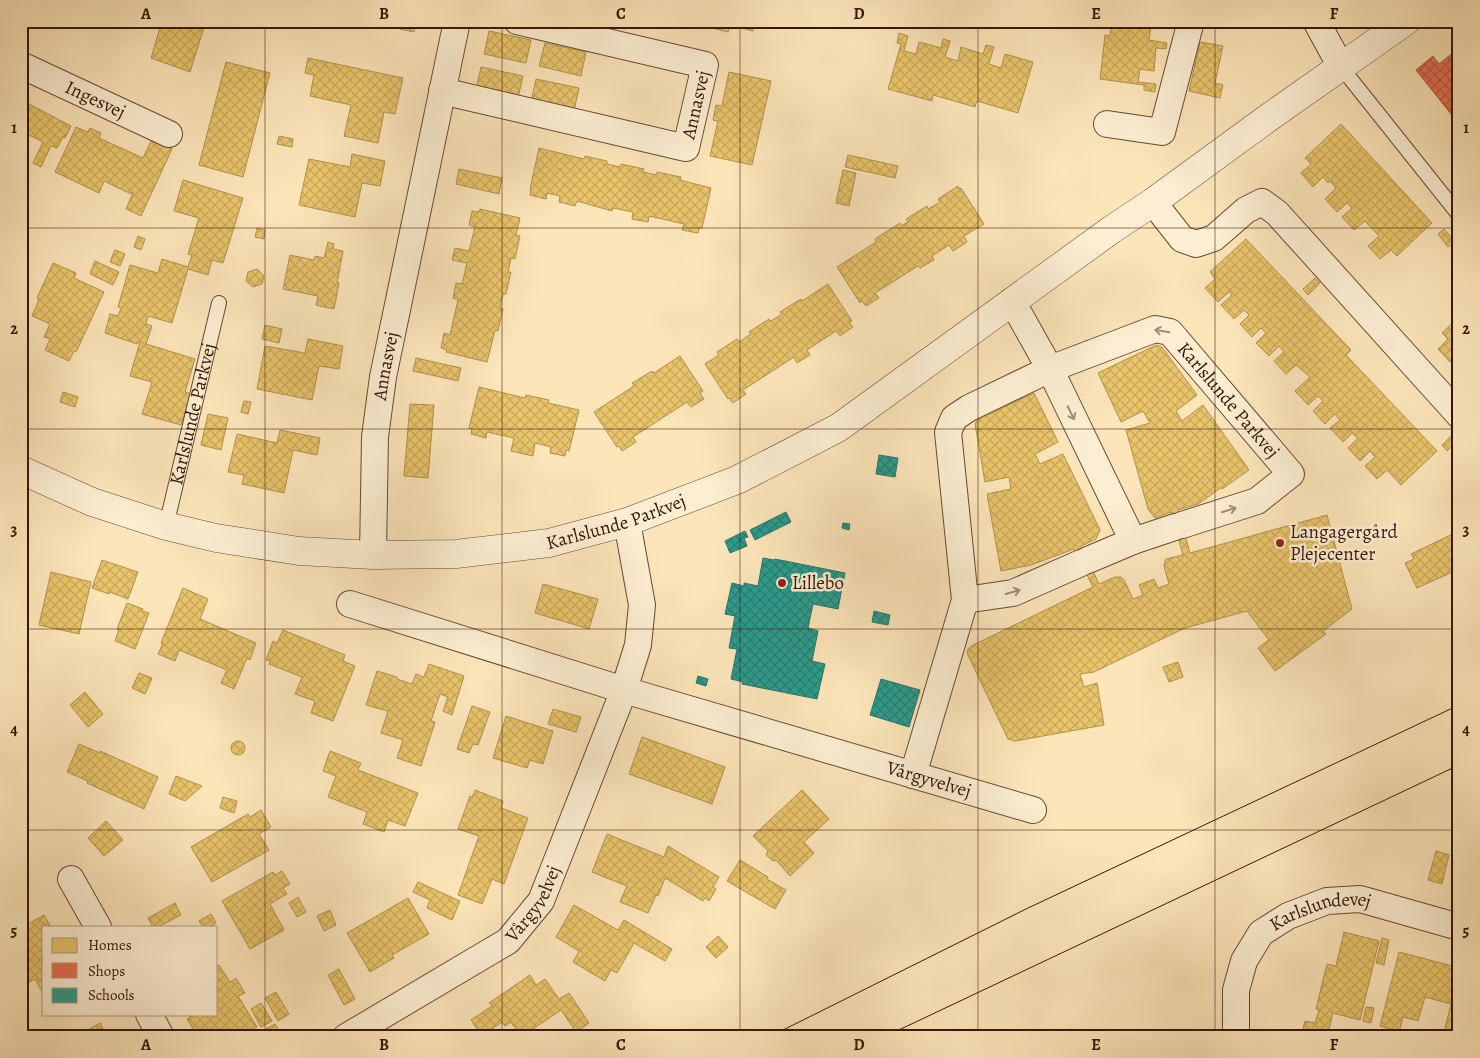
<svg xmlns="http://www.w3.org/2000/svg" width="1480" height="1058" font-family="Alegreya,serif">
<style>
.homes{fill:url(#homes-cross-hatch);stroke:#b3904c}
.shops{fill:url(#shops-cross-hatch);stroke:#b2543a}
.schools{fill:url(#schools-cross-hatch);stroke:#2e7466}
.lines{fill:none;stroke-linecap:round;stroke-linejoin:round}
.service-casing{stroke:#674932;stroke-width:16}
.minor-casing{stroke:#674932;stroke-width:28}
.tertiary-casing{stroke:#674932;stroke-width:29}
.service{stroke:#fceed2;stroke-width:14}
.minor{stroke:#fceed2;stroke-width:26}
.tertiary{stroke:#fceed2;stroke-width:28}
.tram{stroke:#361505;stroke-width:1}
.oneway{stroke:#a38c76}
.grid{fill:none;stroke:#361505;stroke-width:1;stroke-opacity:0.55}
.poi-dot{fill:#8f2418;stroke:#fceed2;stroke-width:2}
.labels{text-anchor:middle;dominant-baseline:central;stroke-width:5;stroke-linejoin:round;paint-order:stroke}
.street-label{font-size:19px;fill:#361505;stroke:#fceed2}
.poi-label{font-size:19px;fill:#361505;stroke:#fceed2;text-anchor:start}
.neatline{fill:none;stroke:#361505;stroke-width:2}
.grid-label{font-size:16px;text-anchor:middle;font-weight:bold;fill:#361505}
</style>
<defs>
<pattern id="homes-cross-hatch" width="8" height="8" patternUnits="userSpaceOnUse" patternTransform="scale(1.25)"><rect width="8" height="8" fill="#e9c46a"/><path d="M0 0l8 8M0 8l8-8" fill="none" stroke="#c8a85a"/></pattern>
<pattern id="shops-cross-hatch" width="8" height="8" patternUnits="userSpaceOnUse" patternTransform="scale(1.25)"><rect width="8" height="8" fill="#e76f51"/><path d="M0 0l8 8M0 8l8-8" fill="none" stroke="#bc5a41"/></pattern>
<pattern id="schools-cross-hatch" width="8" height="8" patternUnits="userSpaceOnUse" patternTransform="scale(1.25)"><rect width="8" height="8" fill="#2a9d8f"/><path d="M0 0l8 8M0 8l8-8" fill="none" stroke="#257f73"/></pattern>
</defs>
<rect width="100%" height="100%" fill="#fbe5b9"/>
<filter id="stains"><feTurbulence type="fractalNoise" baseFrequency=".004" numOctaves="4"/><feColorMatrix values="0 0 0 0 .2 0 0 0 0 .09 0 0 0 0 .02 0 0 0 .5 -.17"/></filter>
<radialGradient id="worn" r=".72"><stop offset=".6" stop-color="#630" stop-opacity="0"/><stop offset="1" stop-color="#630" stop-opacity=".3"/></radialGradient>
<g class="homes">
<polygon points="162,21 206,21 190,72 151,58"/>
<polygon points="362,21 416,21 414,32"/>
<polygon points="712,21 755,21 753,31 730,25 728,32 712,28 714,22"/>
<polygon points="1112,21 1165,21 1164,28 1151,26 1149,40 1167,43 1166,49 1156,48 1154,71 1140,69 1138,82 1156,84 1155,92 1144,90 1144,85 1100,79 1105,35 1110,36"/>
<polygon points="489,31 531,40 526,63 484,54"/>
<polygon points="899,33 908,36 904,51 916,54 919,42 941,48 943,39 950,41 945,57 958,61 961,47 983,54 986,45 994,47 989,64 1001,68 1005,54 1033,62 1018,113 977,101 975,107 933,95 932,101 888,89 901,44 897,43"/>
<polygon points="1200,42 1223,46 1215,83 1223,85 1220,98 1189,91"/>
<polygon points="545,43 586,52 581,76 539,66"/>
<polygon points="308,58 403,78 395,114 384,112 378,143 344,136 351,105 310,96 314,75 305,73"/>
<polygon points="226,62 270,73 243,177 199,165"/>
<polygon points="481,67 523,76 518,98 476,89"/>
<polygon points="729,72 771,81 752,165 710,156 718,121 713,120 716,105 722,106"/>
<polygon points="536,79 579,88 574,111 531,102"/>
<polygon points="21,100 71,126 65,138 63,137 57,148 51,146 41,167 33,163 43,142 21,131"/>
<polygon points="1341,124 1432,223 1397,256 1391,250 1380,259 1368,246 1379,236 1365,221 1354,230 1342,217 1352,208 1347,203 1337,212 1325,199 1336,188 1330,181 1328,183 1323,177 1313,187 1301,173 1311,164 1305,158"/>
<polygon points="76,127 88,132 90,128 101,133 99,138 143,158 152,139 172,149 141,216 126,209 133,193 132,192 131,194 104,181 99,193 55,172"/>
<polygon points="279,136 293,139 292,147 277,144"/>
<polygon points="539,148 584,159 585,156 607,161 607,164 620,167 621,164 644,169 643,172 657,175 657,172 681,177 680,180 711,188 702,228 699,228 698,233 682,230 684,224 649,216 648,222 632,219 633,212 613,208 612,211 577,201 575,206 559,202 560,196 547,193 546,199 530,195 531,189 530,189"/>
<polygon points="352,154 385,161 380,186 362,183 355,217 299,205 309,159 350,167"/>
<polygon points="848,155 898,166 895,178 845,167"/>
<polygon points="459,169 502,178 499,194 456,184"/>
<polygon points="843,170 856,173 849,206 836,203"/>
<polygon points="183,180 243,198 223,263 212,260 208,275 188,269 172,323 148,316 146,324 152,326 146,344 195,359 185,392 191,394 181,425 142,414 152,382 130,376 140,342 138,342 137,344 105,333 110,314 118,316 121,308 118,307 130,265 158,273 162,259 188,267 192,255 188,254 199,218 174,211"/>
<polygon points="958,186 960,189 961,188 984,224 964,236 967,242 953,251 949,245 932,256 934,260 920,268 918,266 875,293 879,298 866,306 862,301 860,303 837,267 876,242 875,239 900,223 901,226 908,222 906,219 927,206 928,209 940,202 938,199"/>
<polygon points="480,209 520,218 516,235 520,236 515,259 511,258 508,272 511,272 506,294 503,294 500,308 503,309 498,331 495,330 487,362 446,352 447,350 441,348 444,333 450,335 458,300 453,298 456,283 462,284 467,263 452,260 455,248 469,251 475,227 469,225 472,211 479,212"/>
<polygon points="257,228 265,230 264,239 255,237"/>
<polygon points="1444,229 1455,242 1448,247 1438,234"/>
<polygon points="138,236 145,239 141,250 134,247"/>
<polygon points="1246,239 1351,350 1346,355 1437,451 1401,485 1387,470 1377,479 1365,466 1375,457 1370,451 1360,461 1348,448 1358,438 1352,433 1343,442 1330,428 1340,420 1335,414 1325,424 1313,411 1323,401 1318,396 1308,405 1295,391 1310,377 1296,365 1286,374 1274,361 1284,352 1279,346 1269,356 1256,343 1266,333 1261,328 1252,337 1240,324 1249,315 1244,310 1234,319 1221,305 1232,295 1229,292 1218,302 1205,288 1215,279 1210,272"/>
<polygon points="328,242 334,244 333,249 343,251 337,283 339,283 334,309 316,305 318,296 283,289 290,255 314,260 315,256 324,258"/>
<polygon points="115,250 125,254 120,266 110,262"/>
<polygon points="95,261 119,272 113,285 90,274"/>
<polygon points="53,263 76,273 74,278 104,292 76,352 74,351 69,361 45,350 50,339 44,337 50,324 32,316 39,300 37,298"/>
<polygon points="257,269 264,276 262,284 253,287 246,281 248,272"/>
<polygon points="1315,278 1320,283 1308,295 1303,289"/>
<polygon points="828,284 852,321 849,322 853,327 840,336 836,331 807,350 810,355 797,363 794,357 743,390 746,394 733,403 729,398 728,399 705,364 719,355 717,352 737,339 739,342 751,334 749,332 769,319 771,321 782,314 780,312 801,299 802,301"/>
<polygon points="1459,317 1459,354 1450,362 1438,349 1448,339 1442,333"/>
<polygon points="265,325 282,329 279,343 262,339"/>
<polygon points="308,339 343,346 339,369 319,366 312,400 257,389 265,346 305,353"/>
<polygon points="1156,345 1162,347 1197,395 1176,411 1182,421 1203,405 1249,470 1222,489 1222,487 1198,504 1178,510 1190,553 1327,515 1352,609 1323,631 1326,634 1275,671 1258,648 1269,640 1247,611 1185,628 1094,672 1080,674 1084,687 1097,683 1104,725 1015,741 1008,739 967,653 968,649 971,646 1093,587 1074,549 1031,565 1001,571 987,494 1011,489 1009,477 985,482 975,424 977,420 1034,393 1058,442 1035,454 1040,464 1063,454 1100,530 1096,539 1081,546 1099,584 1115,577 1121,577 1124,580 1133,599 1143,595 1139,585 1154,579 1158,588 1169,584 1164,566 1165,561 1166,559 1183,555 1171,512 1155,518 1148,509 1126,430 1150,423 1143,411 1121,422 1098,373"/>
<polygon points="680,356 703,391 700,393 704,399 691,407 687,402 633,437 636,442 622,451 619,446 617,447 594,412 634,386 632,383 652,371 654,373"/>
<polygon points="416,358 461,368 458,381 413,371"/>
<polygon points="479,387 525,398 526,395 549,400 548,403 579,410 569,451 566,450 565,456 550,453 551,447 535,443 533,456 511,451 514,438 487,432 486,438 471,434 472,429 469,428"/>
<polygon points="63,392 78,397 75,407 60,402"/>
<polygon points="244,401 251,402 248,414 241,412"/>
<polygon points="410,404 434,405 428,478 404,476"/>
<polygon points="208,414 228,418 221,450 201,445"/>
<polygon points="280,430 320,438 317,455 293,450 284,493 242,484 244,475 228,472 237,434 277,443"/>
<polygon points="1454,433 1459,440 1447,451 1442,445"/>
<polygon points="21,518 28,522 25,528 21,526"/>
<polygon points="1459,531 1459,569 1417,588 1405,563 1414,559 1411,554"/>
<polygon points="102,560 138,572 128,599 110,592 109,594 92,588"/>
<polygon points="51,572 91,582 79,634 39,625"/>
<polygon points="543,584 598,599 589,629 535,613"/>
<polygon points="183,588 208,599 200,619 256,643 250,660 247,658 234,689 221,683 227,670 179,650 175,661 158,654 163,643 161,643"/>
<polygon points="127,603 143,609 142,611 149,613 135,649 115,641 119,629 117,629"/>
<polygon points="283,630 345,655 343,661 355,666 333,721 311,713 315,701 295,694 302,677 269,664 270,661 266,660 273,641 277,643"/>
<polygon points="1178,662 1183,677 1169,682 1163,667"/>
<polygon points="429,664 464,676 452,715 443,711 448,697 440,694 431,721 435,722 421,766 397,758 403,740 381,733 388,711 366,705 377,671 397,677 397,679 412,684 416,674 424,677"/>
<polygon points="139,673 152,678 145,694 132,688"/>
<polygon points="85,692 103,714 88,727 70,705"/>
<polygon points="472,706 490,712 478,745 473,744 469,753 457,749"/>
<polygon points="553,709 581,717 576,732 548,724"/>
<polygon points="506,716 553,731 543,764 530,760 527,768 493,758"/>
<polygon points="642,737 725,767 712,804 629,774"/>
<circle cx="238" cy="748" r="7"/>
<polygon points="79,744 100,753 100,751 158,777 144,809 87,783 88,781 67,772"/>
<polygon points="330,751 361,763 358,770 418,793 405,826 388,820 384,832 363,824 367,812 328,797 336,776 323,771"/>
<polygon points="176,776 202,786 185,801 169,794"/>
<polygon points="475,790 503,801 501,808 528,818 504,884 492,879 482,904 458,895 479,836 458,829 470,796 472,797"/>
<polygon points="802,790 829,819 804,842 814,853 790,876 776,860 773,861 766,855 768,851 753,836"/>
<polygon points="223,797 237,801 234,813 220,808"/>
<polygon points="261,810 271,827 259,834 269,850 212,882 191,847 248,814 250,817"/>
<polygon points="106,821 123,840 104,856 88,838"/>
<polygon points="607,834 664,857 668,846 719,877 713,887 716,889 709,901 705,898 703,901 665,878 658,896 656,895 648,913 620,902 627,886 592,872"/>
<polygon points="1436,851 1449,855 1442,884 1428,880"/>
<polygon points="740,860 768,877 767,879 786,890 775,909 727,881"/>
<polygon points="282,871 290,884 283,888 287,894 270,904 284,930 250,949 222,901 273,872 275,875"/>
<polygon points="418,882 460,901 452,920 427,908 430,900 413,892"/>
<polygon points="24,891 28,898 21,902 21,893"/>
<polygon points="298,897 306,912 297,917 289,903"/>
<polygon points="408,898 429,934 392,955 394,958 370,972 347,933"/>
<polygon points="175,903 181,915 158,927 153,927 148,918"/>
<polygon points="574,905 618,930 624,920 672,949 665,961 634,943 617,973 611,970 605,981 573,962 579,951 556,937"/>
<polygon points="330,910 336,925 324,931 317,916"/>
<polygon points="211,914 216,923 210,927 203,927 199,921"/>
<polygon points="44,915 51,927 44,927 44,995 35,979 21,986 21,928"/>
<polygon points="1344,932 1379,941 1360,1020 1333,1013 1327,1037 1301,1037 1305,1021 1315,1023 1319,1010 1316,1009 1327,964 1336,966"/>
<polygon points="718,936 728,947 716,958 706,947"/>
<polygon points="1382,938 1389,940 1384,965 1376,963"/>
<polygon points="1399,952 1456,967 1453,978 1459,980 1459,1037 1443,1036 1451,1004 1425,997 1418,1021 1403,1017 1399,1032 1380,1026"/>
<polygon points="219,965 230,982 236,978 245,993 238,996 257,1027 242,1037 198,1037 187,1019 194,1014 216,1014 216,967"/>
<polygon points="339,969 355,999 344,1005 328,975"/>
<polygon points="530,975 536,985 545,979 559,999 569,993 589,1023 576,1032 561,1010 521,1037 511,1022 505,1026 502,1022 482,1036 471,1020 492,1006 489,1003"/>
<polygon points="276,992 289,1014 278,1021 265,998"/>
<polygon points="261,1003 272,1021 261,1027 251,1009"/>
<polygon points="1366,1007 1374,1008 1371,1023 1363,1021"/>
<polygon points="100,1023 107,1037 76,1037"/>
<polygon points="275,1024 283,1037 265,1037 262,1031"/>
<polygon points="1113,1032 1134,1037 1112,1037"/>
</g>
<polygon class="shops" points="1459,48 1459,124 1416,70 1433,56 1439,64"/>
<g class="schools">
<polygon points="879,455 898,458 895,477 876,474"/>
<polygon points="786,512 791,522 755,540 750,530"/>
<polygon points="843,523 850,524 849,530 842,528"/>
<polygon points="745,531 748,537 744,538 747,546 730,553 725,541"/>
<polygon points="763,558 774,560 775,559 845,573 838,609 813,604 808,628 818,631 812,661 825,664 817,699 742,684 743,682 731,679 737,649 729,648 735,616 725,614 732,583 744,586 744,583 758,586"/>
<polygon points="874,611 890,615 888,625 872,622"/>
<polygon points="698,676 708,679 706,686 696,683"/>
<polygon points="881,679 920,690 909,727 870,715"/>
</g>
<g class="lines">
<defs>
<g id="service">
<polyline points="1341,67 1459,215"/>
<path id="s1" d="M166 526 219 303"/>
</g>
<g id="minor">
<polyline points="1316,21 1341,67"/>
<path id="s2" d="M21 65 169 134"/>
<path id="s3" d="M442 91 686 148 705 65 517 21"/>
<polyline points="1107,124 1162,132 1191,21"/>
<polyline points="1153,202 1182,239 1196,244 1214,238 1246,210 1262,202 1277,213 1459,415"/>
<polyline points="1012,301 1050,369 1133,541"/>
<path id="s4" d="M373 555 375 437 383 377 457 21"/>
<polyline points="1088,560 1133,541 1175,527"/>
<polyline points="965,600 1013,593 1081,563"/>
<path id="s5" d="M350 604 624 690 1033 810"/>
<path id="s6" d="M913 775 965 600 948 432 954 418 969 408 1050 369 1155 329 1170 332 1291 474 1257 501 1182 525"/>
<polyline points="71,879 98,927"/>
<polyline points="149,1014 161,1037"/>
<path id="s7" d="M346 1037 508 941 541 901 624 690 638 645 642 605 627 522"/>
<path id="s8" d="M1236 1037V990L1244 961 1261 933 1288 916 1327 901 1360 899 1459 927"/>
</g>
<g id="tertiary">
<path id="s9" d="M21 470 92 502 166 526 216 538 299 551 373 555 456 554 549 543 627 522 737 480 838 428 1111 230 1153 202 1268 118 1406 21"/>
</g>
</defs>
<use href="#service" class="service-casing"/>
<use href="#minor" class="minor-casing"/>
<use href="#tertiary" class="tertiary-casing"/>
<use href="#service" class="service"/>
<use href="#minor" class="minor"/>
<use href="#tertiary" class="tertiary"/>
<g class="tram">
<polyline points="769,1037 1026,909 1459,705"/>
<polyline points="884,1037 1459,765"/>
</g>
</g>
<defs><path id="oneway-shaft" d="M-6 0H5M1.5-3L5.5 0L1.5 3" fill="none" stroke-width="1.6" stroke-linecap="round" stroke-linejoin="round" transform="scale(1.25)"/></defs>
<g class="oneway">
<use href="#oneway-shaft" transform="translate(1162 331) rotate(-171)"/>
<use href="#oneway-shaft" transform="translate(1071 413) rotate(64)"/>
<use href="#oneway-shaft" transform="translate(1229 510) rotate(-18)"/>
<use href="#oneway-shaft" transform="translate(1013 592) rotate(-16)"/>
</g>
<path class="grid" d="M265 21V1037M502 21V1037M740 21V1037M978 21V1037M1215 21V1037M21 228H1459M21 429H1459M21 629H1459M21 830H1459"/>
<g class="poi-dot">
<circle cx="1280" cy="543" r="5"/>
<circle cx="782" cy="583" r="5"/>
</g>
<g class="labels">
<g class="street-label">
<text stroke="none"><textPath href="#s2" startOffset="82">Ingesvej</textPath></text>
<text stroke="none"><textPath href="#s3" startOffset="295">Annasvej</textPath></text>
<text stroke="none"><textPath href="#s4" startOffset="190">Annasvej</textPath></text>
<text stroke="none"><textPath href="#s6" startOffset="692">Karlslunde Parkvej</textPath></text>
<text stroke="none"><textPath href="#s1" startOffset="115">Karlslunde Parkvej</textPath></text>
<text stroke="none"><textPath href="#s9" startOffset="612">Karlslunde Parkvej</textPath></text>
<text stroke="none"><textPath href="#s5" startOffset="605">Vårgyvelvej</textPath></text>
<text stroke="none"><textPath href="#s7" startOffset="234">Vårgyvelvej</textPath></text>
<text stroke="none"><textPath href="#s8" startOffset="175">Karlslundevej</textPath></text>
</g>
<g class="poi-label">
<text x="1290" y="532">Langagergård<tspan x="1290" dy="22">Plejecenter</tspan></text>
<text x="792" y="583">Lillebo</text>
</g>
</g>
<rect width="1480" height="1058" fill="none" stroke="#fbe5b9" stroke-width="55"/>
<rect x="42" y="926" width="175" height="90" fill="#fceed2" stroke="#ad9780"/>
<rect x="52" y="938" width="25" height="15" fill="#e9c46a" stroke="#ad9780"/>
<text x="88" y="950" font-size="15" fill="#361505">Homes</text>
<rect x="52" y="963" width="25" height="15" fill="#e76f51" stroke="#ad9780"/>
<text x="88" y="976" font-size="15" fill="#361505">Shops</text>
<rect x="52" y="988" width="25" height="15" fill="#2a9d8f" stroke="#ad9780"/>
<text x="88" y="1000" font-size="15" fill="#361505">Schools</text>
<rect x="28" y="28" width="1424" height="1002" class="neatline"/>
<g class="grid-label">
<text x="146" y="19">A</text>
<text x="384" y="19">B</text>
<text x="621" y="19">C</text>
<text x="859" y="19">D</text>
<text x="1096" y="19">E</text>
<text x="1334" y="19">F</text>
<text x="14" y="133">1</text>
<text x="1466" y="133">1</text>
<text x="14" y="334">2</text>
<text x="1466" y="334">2</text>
<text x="14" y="535">3</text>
<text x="1466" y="535">3</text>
<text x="14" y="735">4</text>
<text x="1466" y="735">4</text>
<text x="14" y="936">5</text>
<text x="1466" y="936">5</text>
<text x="146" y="1050">A</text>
<text x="384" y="1050">B</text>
<text x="621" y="1050">C</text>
<text x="859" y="1050">D</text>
<text x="1096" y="1050">E</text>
<text x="1334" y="1050">F</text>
</g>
<rect width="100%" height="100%" filter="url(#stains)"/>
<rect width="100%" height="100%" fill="url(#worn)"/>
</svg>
